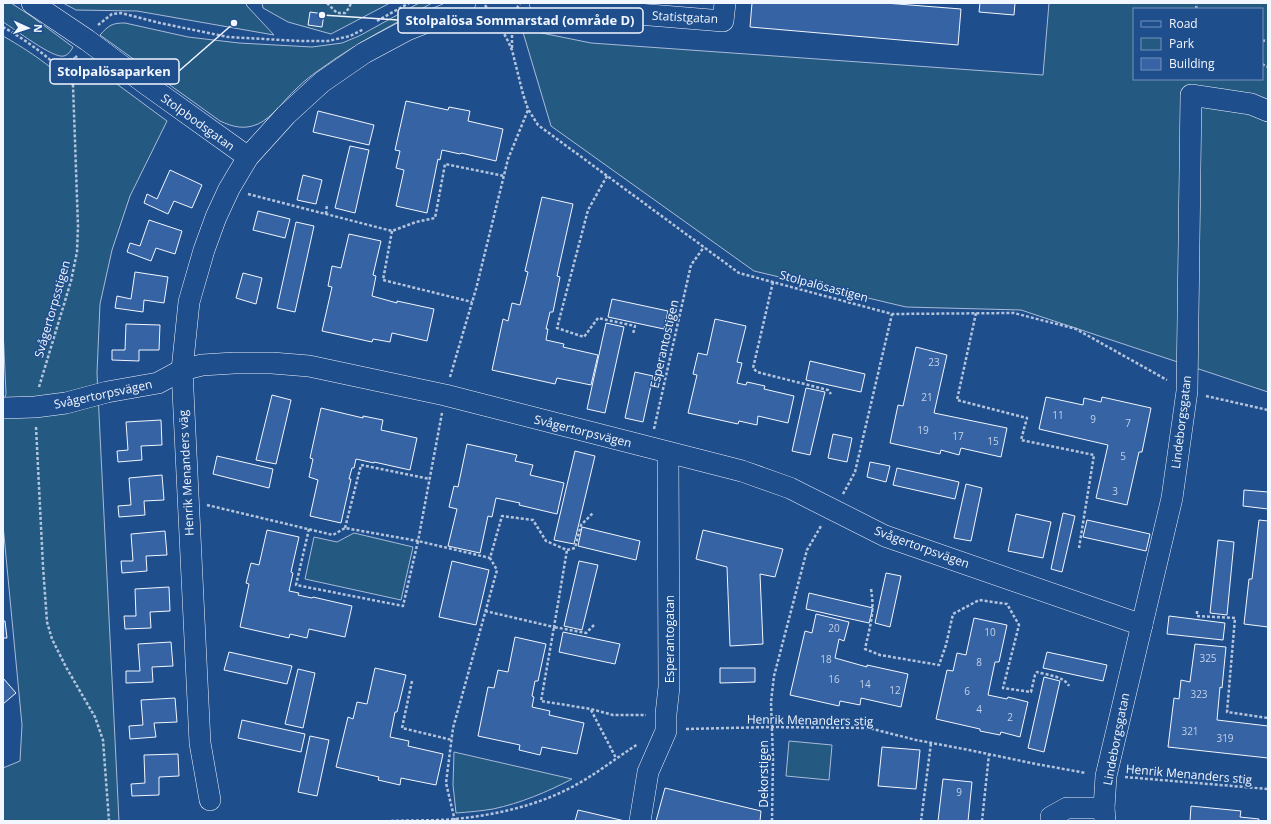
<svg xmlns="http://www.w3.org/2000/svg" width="1271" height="824" font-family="'Open Sans',sans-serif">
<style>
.green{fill:#245a82;stroke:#a8bbd7;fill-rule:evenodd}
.building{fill:#3563a3;stroke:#f2f6ff}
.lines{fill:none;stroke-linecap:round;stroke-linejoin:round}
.minor-casing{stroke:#f2f6ff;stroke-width:22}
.path{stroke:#b3c4dc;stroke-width:2.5;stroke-dasharray:3 2;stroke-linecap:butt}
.minor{stroke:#1f4e8c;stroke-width:21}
.labels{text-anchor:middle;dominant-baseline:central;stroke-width:3;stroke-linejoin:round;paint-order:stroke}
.number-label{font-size:10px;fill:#c3d1e8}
.street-label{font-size:12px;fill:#f2f6ff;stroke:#1f4e8c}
.leader{fill:none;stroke:#f2f6ff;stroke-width:1.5}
.callout-dot{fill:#f2f6ff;stroke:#1f4e8c;stroke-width:1.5}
.callout{fill:#1f4e8c;stroke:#f2f6ff;stroke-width:1.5}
.callout-label{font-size:13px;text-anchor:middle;font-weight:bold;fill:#f2f6ff}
</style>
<rect width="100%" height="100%" fill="#1f4e8c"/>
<g class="green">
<path d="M3 3H11L31 16 73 47C71 51 68 55 64 56 53 59 15 29 3 22Z"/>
<polygon points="63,3 246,3 247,6 274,35 137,11 76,10"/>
<polygon points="262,3 390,3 331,34 288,22 263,8"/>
<path d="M419 3H432C395 24 356 43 322 68 313 74 304 81 296 89 284 100 273 117 258 124 244 130 233 127 220 121L100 35C109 25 112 23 125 23L188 37 239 43 312 47 342 43 359 36Z"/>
<path d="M1049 3H1268V392L1021 310 906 307 754 271 551 126 522 29 591 43 1043 75ZM1134 9H1262V79H1134Z"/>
<path d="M3 36C21 46 54 67 67 83L83 59 167 121 130 196 112 250 100 304 97 373 119 821H3V768L20 761 22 725 3 525V403L6 394 3 329Z"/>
<polygon points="354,533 413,547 401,600 305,579 314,537 337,542"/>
<polygon points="789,741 832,745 829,780 786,776"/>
<path d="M454 752 572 779C547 792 521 803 493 809 481 811 469 812 456 813L453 785Z"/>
</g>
<g class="building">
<polygon points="752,3 885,3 961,9 958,45 750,27"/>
<polygon points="980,3 1015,3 1014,15 979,12"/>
<polygon points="310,12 324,14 322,27 308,25"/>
<polygon points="406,101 448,110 449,107 470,111 468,121 503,129 496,161 461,153 460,154 442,150 440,160 438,159 427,213 396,206 404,170 396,168 400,151 395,150"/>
<polygon points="318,111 374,125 369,145 313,132"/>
<polygon points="350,146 369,150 355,213 335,208"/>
<polygon points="170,170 202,185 192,208 174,201 168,214 144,203 147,194 157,199"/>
<polygon points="303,175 322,180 316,204 297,200"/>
<polygon points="542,197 573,204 557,276 560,277 553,312 550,312 546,329 548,329 546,340 564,344 563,347 598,355 591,385 557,378 555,384 492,370 503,319 508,321 512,303 520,305 528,272 525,271"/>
<polygon points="258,211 290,219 285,238 253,230"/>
<polygon points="149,220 182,231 175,254 156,248 151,261 127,252 130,243 140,246"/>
<polygon points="296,222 314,226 295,312 277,308"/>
<polygon points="349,234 381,241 373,275 376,276 372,296 397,303 397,301 434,309 427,341 392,333 390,342 373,339 372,342 322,331 332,287 328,286 332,266 341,268"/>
<polygon points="135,272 168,277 164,303 144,300 143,312 115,308 117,296 131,299"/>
<polygon points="243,273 262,278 256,304 236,298"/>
<polygon points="612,299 668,311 664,329 608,317"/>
<polygon points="715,319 746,326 737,362 742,363 737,383 746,385 747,382 765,386 764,389 794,396 788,423 758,416 757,425 739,421 738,424 688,413 697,375 693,374 698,353 707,355"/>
<polygon points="606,323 624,327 605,413 587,409"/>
<polygon points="126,324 160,325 159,350 139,350 139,361 112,360 112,350 125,350"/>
<polygon points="916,347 947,355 934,413 1007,428 1001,457 961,448 959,455 941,450 940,454 890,443 898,405 903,406"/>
<polygon points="810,361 865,374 861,392 806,380"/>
<polygon points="635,372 653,376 643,422 625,418"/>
<polygon points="806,388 825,392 810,455 792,451"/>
<polygon points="272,395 291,400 276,464 256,460"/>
<polygon points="1046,397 1083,405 1084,398 1101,402 1102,397 1151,408 1142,452 1139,452 1127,505 1096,498 1108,445 1039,429"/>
<polygon points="321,408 363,418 363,416 383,420 381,430 417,438 410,470 374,462 374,463 356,459 354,468 352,468 349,479 351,479 341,523 310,516 318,480 309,477 313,459 310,458"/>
<polygon points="161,420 162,445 141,446 142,460 118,462 117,451 128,450 126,422"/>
<polygon points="833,434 852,438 847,462 828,458"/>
<polygon points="467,444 517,455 515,461 533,465 530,475 564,483 557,514 519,505 520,503 496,498 492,517 488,516 480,553 448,546 457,509 449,507 454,486 458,487"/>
<polygon points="575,451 595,456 574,544 554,540"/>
<polygon points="217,456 273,469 269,488 213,474"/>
<polygon points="870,462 890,466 886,482 867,477"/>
<polygon points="897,468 959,482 955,499 893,485"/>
<polygon points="162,475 164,500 144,501 145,515 119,517 118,506 131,505 129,478"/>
<polygon points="966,484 982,488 971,541 954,538"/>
<polygon points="1244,490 1268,492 1268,509 1243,506"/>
<polygon points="1063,513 1075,516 1062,572 1051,569"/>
<polygon points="1016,514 1051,522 1043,558 1008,551"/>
<polygon points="1087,520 1150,534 1146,551 1083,537"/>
<polygon points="1259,520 1268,521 1268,627 1244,624 1249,579 1252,579"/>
<polygon points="582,527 640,541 636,560 578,546"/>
<polygon points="267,530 299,537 291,572 293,573 289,591 299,593 298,595 312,598 313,597 352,606 345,637 309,629 307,638 290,634 289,638 240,627 249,584 246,583 251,563 259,565"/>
<polygon points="703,530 783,549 775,577 760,574 763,644 730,646 727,567 696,559"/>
<polygon points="165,531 167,555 146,556 147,571 122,573 121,561 133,561 131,534"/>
<polygon points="1218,540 1234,542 1227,615 1210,613"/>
<polygon points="452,561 489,570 476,625 439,617"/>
<polygon points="579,561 598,565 582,630 564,626"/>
<polygon points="886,573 901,576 890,627 875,623"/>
<polygon points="169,587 170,611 150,612 151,628 125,629 124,616 136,616 135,589"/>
<polygon points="809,593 873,608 869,623 806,609"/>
<polygon points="816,614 849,622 844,641 839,639 835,658 867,667 867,665 908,674 901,707 861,698 860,705 840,701 839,706 790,695 805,631 812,633"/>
<polygon points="1169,616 1225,623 1223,640 1167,634"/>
<polygon points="974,618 1007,625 999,662 995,662 988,695 1007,699 1008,697 1028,702 1020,737 1001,732 1000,735 980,731 980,729 936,719 947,670 953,671 957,653 966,655"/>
<polygon points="3,621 5,621 7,638 3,638"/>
<polygon points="563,632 620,644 615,664 559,652"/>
<polygon points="515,637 546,644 538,681 535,681 532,696 534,697 532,707 550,711 549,715 584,723 577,754 542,747 540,755 519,750 520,745 478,736 488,687 494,688 498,670 508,672"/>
<polygon points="171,642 173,666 152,667 153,682 126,683 126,671 140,671 138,644"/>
<polygon points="1195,644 1226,647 1222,688 1220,687 1217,720 1268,726 1268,758 1168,747 1174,698 1179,699 1181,680 1190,682"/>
<polygon points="229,652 292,666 287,684 224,670"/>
<polygon points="1047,652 1107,665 1103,681 1043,668"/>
<polygon points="375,668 406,675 397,712 395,712 390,737 409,741 408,746 443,754 436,785 401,778 400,785 378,780 379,777 336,767 348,717 353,719 357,702 367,704"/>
<polygon points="720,668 755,668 755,682 720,683"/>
<polygon points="298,669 315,673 303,728 285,724"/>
<polygon points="1044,677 1060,681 1044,752 1028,748"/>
<polygon points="3,678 16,693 3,704"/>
<polygon points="175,698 177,722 154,723 156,737 130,739 129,726 143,725 141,700"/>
<polygon points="242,720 305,734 301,752 238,738"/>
<polygon points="310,736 329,740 317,796 298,792"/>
<polygon points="882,747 920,750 916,789 878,786"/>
<polygon points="178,754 179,776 159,777 159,795 132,796 131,784 145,783 144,755"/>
<polygon points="943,779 972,782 968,821 938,821"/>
<polygon points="665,788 761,811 760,821 656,821"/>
<polygon points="1191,806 1241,811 1240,817 1259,819 1259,821 1190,821"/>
<polygon points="578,810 625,821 575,821"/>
</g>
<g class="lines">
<defs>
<g id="minor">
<polyline points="32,3 87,40 146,84 248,157"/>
<polyline points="540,3 552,7 723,21 725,3"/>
<polyline points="3,408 35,407 66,403 107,392 158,383 182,370 202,365 234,363 272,363 309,366 445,395 742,471 790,488 885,536 1142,625"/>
<polyline points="210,800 200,743 182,370 189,302 204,250 216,217 229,189 248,157 286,115 322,82 364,53 407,30 447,14 465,3"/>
<polyline points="640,821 648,772 666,731 666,714 669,687 668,453"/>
<polyline points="1051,821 1051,817 1067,808 1104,808"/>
<polyline points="1105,821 1104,808 1106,776 1172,498 1187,391 1191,95 1251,104 1268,111"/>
</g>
</defs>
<use href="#minor" class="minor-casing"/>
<g class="path">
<polyline points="327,3 337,13 345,13 349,8 351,3"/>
<polyline points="485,5 506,37 512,50 523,94 528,109 538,125 739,273 892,314 1014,313 1076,329 1167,380"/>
<polyline points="1196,9 1197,3"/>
<polyline points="377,21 409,3"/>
<polyline points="98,25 112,14 121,13 160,23 228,37 300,41 328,41 350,36 364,29"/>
<path d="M3 27C23 38 62 65 73 85"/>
<polyline points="1262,41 1268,40"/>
<polyline points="512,48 512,31 518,6 520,4"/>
<polyline points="54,62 67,61 75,58"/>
<polyline points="1262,64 1268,67"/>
<polyline points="607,176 588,210 557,328 584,337 598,318 635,326 633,334"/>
<polyline points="248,194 392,231 416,222 435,218 445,164 504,176"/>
<polyline points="326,214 327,204"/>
<polyline points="392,231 383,280 472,302"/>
<polyline points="773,282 753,368 757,372 828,390 831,394"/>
<polyline points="976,313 957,400 1027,418 1021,440 1094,455 1079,548"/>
<polyline points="450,377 476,289 508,159 528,110"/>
<polyline points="39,387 71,281 77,252 78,226 73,85 75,58 77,56"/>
<polyline points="1206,396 1268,410"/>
<polyline points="36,427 43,566 47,622 52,639 66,667 95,717 103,740 109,821"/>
<polyline points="654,429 691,265 704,247"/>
<polyline points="843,494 855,472 892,314"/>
<polyline points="207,505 333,535 345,528 418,541 442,413"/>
<polyline points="345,528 361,465 430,479"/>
<polyline points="309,529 296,585 403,606 418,541 490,558"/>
<path d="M871 589C875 612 870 626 865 649L880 655 939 665 946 645 953 614 979 600 1007 604 1019 625 1003 688 1031 692 1035 675 1037 672C1047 675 1064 676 1069 686"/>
<polyline points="485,611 554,627 567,550"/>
<polyline points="1197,611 1197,616 1235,618 1227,712 1268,718"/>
<polyline points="594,625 586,633 554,627 541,701 591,709 613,715 646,715"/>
<polyline points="412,681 402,728 452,740"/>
<polyline points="591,710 616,758"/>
<polyline points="686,729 771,727 869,728 916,740 969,750 1036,764 1086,773"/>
<polyline points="1125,777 1268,789"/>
<path d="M391 821C412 820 434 821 455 819 495 815 536 806 572 787 595 775 616 758 638 744"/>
<polyline points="455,821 446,783 453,728 497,570 490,558 502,516 533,520 546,541 567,550 575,548 581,525 593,513"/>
<polyline points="772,821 773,759 771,702 774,676 807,550 821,526"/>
<polyline points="921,821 931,743"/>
<polyline points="982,821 989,754"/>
</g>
<use href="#minor" class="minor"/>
</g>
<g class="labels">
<g class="number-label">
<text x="934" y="362">23</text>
<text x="927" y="397">21</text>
<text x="1058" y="415">11</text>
<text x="1093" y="419">9</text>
<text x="1128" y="423">7</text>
<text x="923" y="430">19</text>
<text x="958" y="436">17</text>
<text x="993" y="441">15</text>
<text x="1123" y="456">5</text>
<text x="1115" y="491">3</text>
<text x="834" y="628">20</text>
<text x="990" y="632">10</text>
<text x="1208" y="658">325</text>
<text x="826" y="659">18</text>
<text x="979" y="662">8</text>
<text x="834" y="679">16</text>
<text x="865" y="684">14</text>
<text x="895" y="690">12</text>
<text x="967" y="691">6</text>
<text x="1199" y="694">323</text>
<text x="979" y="709">4</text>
<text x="1010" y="717">2</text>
<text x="1190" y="731">321</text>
<text x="1225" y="738">319</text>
<text x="959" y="792">9</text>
</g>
<g class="street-label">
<text transform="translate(685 17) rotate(3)">Statistgatan</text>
<text transform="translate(198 122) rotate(36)">Stolpbodsgatan</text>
<text transform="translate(824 286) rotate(15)">Stolpalösastigen</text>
<text transform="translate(52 309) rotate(-74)">Svågertorpsstigen</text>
<text transform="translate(664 344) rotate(-77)">Esperantostigen</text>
<text transform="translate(103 394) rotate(-12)">Svågertorpsvägen</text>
<text transform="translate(1181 422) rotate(-83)">Lindeborgsgatan</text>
<text transform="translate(583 431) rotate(14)">Svågertorpsvägen</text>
<text transform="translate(186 473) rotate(-93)">Henrik Menanders väg</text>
<text transform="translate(922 547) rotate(20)">Svågertorpsvägen</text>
<text transform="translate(669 639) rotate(-90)">Esperantogatan</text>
<text transform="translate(810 720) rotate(1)">Henrik Menanders stig</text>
<text transform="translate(1116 739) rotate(-79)">Lindeborgsgatan</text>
<text transform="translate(763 774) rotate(-90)">Dekorstigen</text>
<text transform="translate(1189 774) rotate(5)">Henrik Menanders stig</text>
</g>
</g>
<path class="leader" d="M322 15L398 20M234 23L179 71"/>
<g class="callout-dot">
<circle cx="322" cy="15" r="4"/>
<circle cx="234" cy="23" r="4"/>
</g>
<g class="callout">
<rect x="398" y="8" width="245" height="25" rx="4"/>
<rect x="50" y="59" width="129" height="25" rx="4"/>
</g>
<g class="callout-label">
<text x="520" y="25">Stolpalösa Sommarstad (område D)</text>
<text x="114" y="76">Stolpalösaparken</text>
</g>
<rect width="1271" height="824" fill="none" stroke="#f2f6ff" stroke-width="8"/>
<rect x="1133" y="8" width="130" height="72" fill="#1f4e8c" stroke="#7391ba"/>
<rect x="1141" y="21" width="20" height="6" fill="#1f4e8c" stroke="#7391ba"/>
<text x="1169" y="28" font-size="12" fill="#f2f6ff">Road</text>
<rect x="1141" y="38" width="20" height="12" fill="#245a82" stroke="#7391ba"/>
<text x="1169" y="48" font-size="12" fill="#f2f6ff">Park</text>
<rect x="1141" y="58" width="20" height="12" fill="#3563a3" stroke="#7391ba"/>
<text x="1169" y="68" font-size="12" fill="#f2f6ff">Building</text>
<g transform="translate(28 28) rotate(93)" stroke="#1f4e8c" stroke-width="3" paint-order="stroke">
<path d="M0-3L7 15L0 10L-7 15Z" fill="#f2f6ff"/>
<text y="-6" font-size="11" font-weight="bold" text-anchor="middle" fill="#f2f6ff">N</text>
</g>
</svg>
